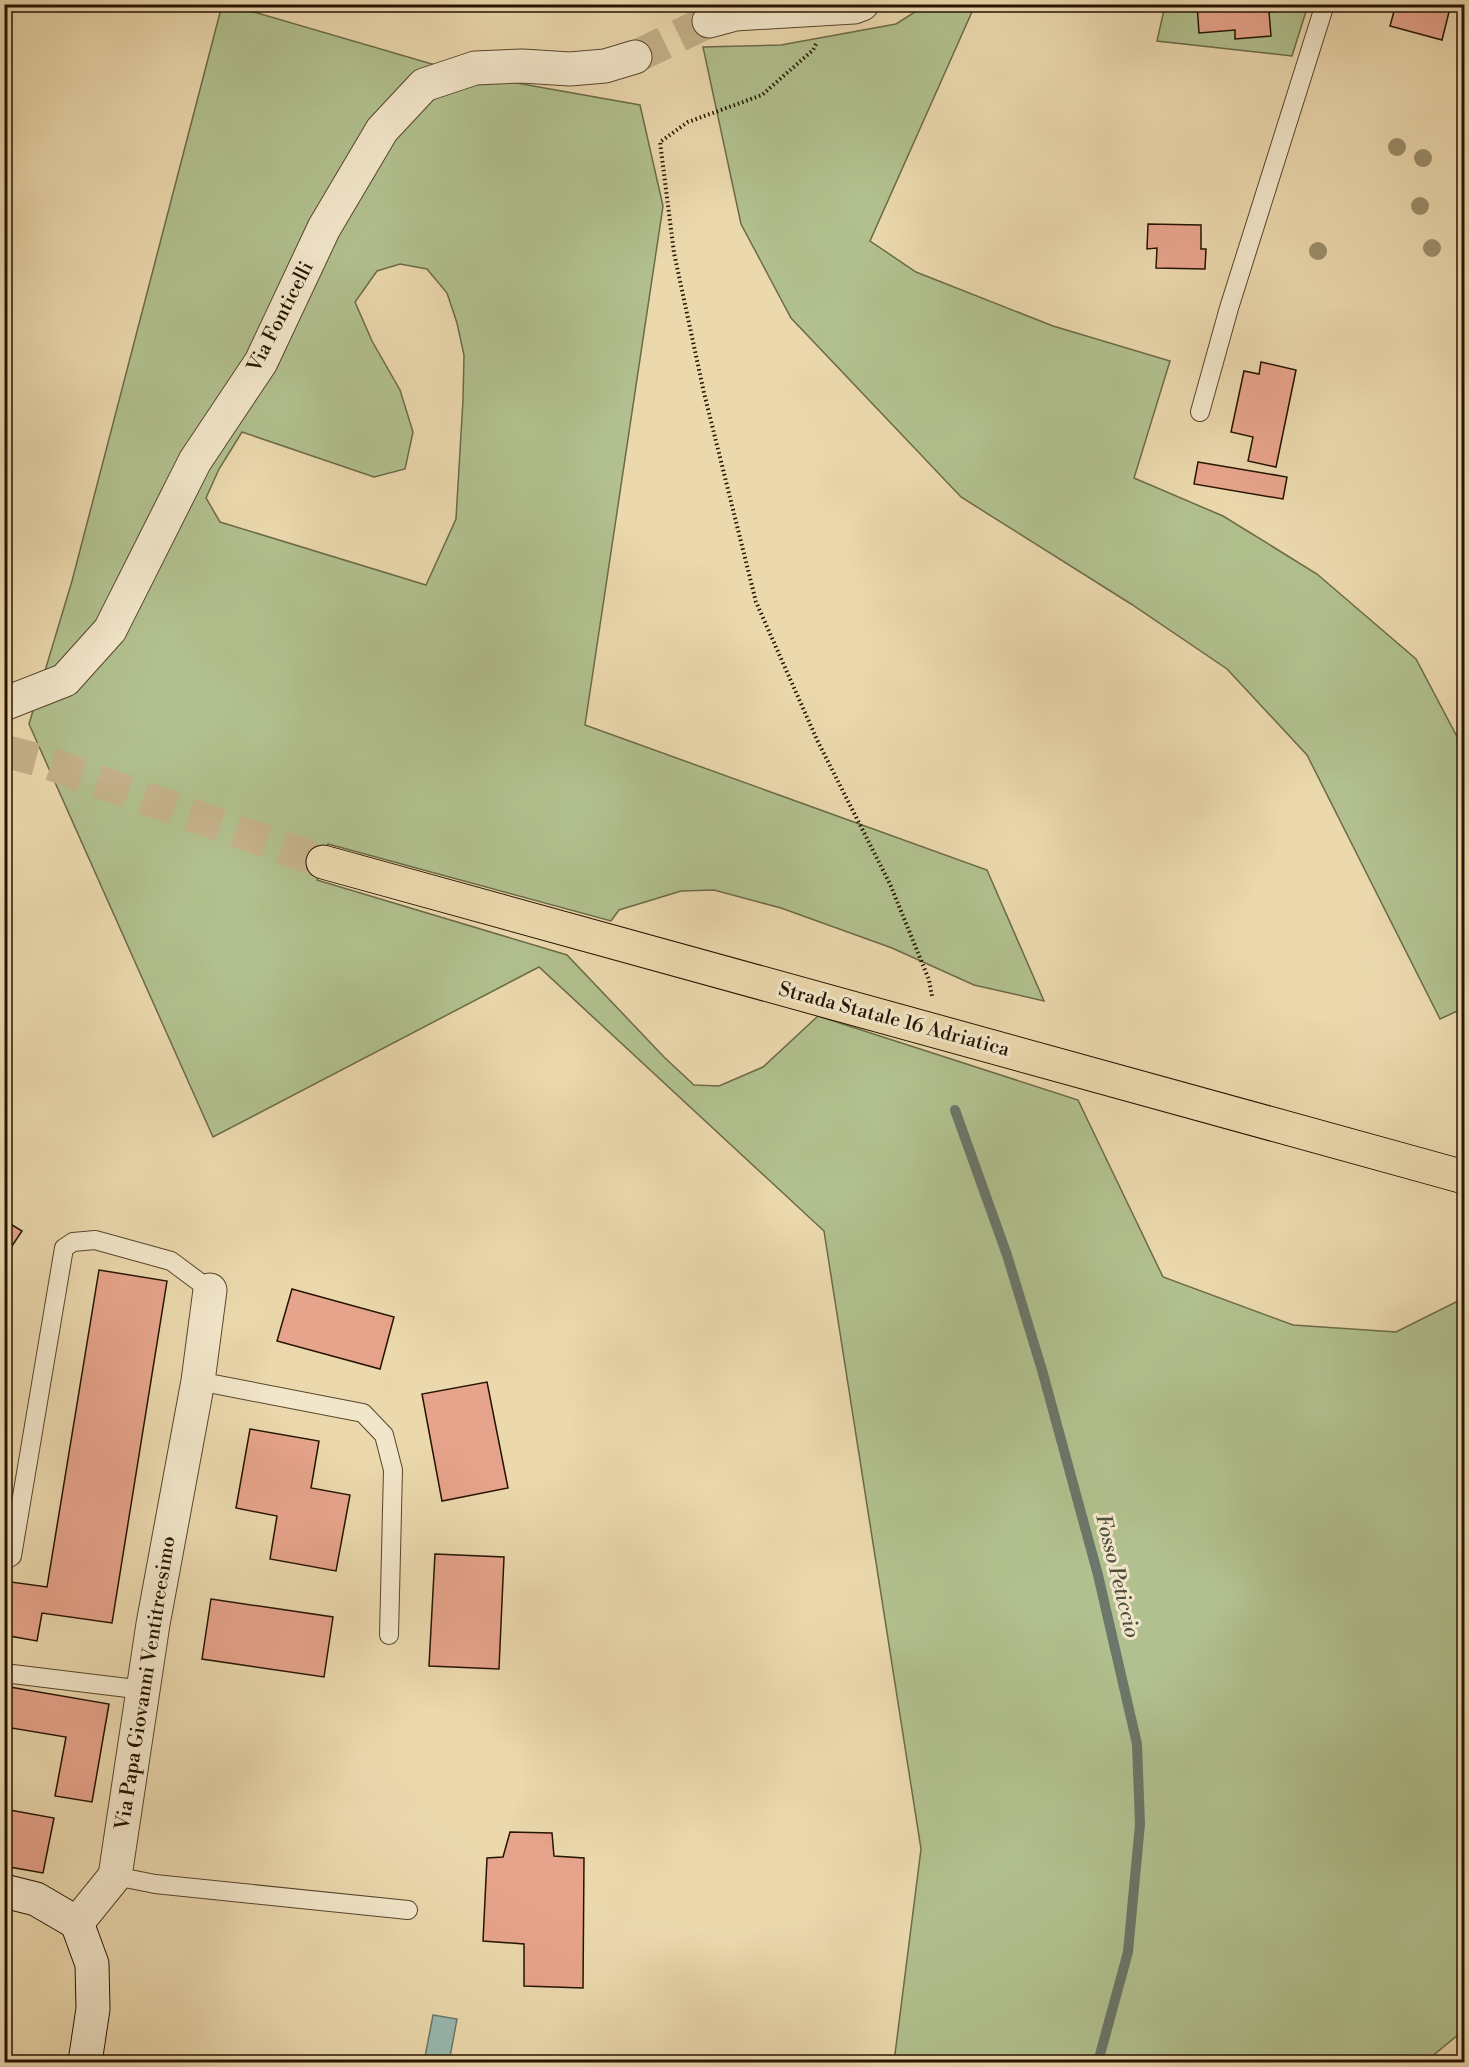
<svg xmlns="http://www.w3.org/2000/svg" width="1469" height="2067" font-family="'Libre Bodoni',serif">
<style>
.green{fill:#b1c08e;stroke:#6c6a47;stroke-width:1.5;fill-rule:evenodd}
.water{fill:#99b9b1;stroke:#6b776a;stroke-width:1.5}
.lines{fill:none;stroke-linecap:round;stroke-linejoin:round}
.stream{stroke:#6b776a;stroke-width:10}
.building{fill:#e7a48c;stroke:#261400;stroke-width:1.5}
.street-tunnel{stroke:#c4b18a;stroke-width:33;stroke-dasharray:33 16;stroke-linecap:butt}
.primary-tunnel{stroke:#c4b18a;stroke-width:33;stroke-dasharray:33 16;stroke-linecap:butt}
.lane-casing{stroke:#57452b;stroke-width:20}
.street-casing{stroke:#57452b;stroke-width:35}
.secondary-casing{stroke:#261400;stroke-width:35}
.primary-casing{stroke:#261400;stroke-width:35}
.path{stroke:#261400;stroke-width:4;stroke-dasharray:1.5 3;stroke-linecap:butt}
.lane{stroke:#f2e6ca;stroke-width:18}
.street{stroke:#f2e6ca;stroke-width:33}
.secondary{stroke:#f2e6ca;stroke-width:33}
.primary{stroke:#ebd8ad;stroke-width:33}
.tree{fill:#9a8d69}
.labels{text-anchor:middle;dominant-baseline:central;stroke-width:6;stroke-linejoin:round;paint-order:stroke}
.street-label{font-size:20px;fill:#261400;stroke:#f2e6ca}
.water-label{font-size:21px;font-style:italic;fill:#4e4e3e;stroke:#f2e6ca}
</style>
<rect width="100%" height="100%" fill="#ebd8ad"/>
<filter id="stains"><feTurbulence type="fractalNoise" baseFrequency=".00333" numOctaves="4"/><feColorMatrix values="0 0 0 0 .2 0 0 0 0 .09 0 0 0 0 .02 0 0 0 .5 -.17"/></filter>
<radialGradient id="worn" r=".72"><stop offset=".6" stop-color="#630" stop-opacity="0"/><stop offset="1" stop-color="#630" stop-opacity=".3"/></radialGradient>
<g class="green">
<path d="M222 5H230L466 74 640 105 663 206 585 725 987 870 1044 1001 974 985 892 948 781 908 714 890 681 891 619 910 611 921 328 844 317 880 567 955 664 1057 694 1085 719 1086 763 1067 818 1016 1078 1100 1163 1277 1293 1325 1396 1332 1464 1298V2030L1425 2062H894L921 1849 824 1231 539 967 213 1137 29 724 72 581ZM400 264 427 269 447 293 457 323 464 355 463 400 456 519 426 585 220 522 206 498 219 469 242 432 374 477 405 469 413 432 400 390 372 341 355 302 377 271Z"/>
<polygon points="926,5 975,5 870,241 916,272 1053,326 1170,361 1134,478 1223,516 1317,574 1416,659 1464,750 1464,1008 1440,1019 1307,755 1227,669 1131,604 961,497 791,318 741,224 703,47 781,45 896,24"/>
<polygon points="1165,5 1308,5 1292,56 1157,41"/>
</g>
<polygon class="water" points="433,2015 457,2019 449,2062 424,2062"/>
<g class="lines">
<polyline class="stream" points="955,1110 1007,1255 1042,1370 1098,1575 1137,1744 1140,1824 1128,1952 1098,2062"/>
</g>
<g class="building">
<polygon points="1197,4 1276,4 1277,11 1269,12 1271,36 1235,39 1235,30 1199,33"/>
<polygon points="1396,4 1451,4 1442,40 1390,26"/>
<polygon points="1148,224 1201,225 1201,249 1206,249 1205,269 1156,268 1157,248 1147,249"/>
<polygon points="1261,362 1296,370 1276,467 1248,461 1253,437 1231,432 1244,371 1259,374"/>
<polygon points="1198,462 1287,477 1283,499 1194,484"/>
<polygon points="4,885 5,885 6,928 4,928"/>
<polygon points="4,1220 22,1231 4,1258"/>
<polygon points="99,1270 167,1281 112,1623 42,1613 37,1641 4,1635 4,1581 47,1587"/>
<polygon points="292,1289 394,1317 380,1369 277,1341"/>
<polygon points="487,1382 508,1488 442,1501 422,1394"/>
<polygon points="250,1429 319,1441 311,1488 350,1495 336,1571 270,1559 277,1516 236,1508"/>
<polygon points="435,1554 504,1557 499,1669 429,1666"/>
<polygon points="211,1599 333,1617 324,1677 202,1659"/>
<polygon points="4,1686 109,1704 92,1802 55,1796 66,1737 12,1728 10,1739 4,1738"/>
<polygon points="4,1809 54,1818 43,1873 4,1866"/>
<polygon points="510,1832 552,1833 554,1856 584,1858 583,1988 524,1986 524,1944 483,1941 487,1858 503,1857"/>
</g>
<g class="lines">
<polyline class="street-tunnel" points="635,57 709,21"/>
<polyline class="primary-tunnel" points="4,751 42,761 323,862"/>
<defs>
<g id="lane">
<polyline points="1200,412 1229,308 1325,4"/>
<polyline points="198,1381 363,1413 384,1435 393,1470 389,1635"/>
<polyline points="4,1561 12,1556 64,1248 73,1242 95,1240 171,1261 210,1290"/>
<polyline points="4,1673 144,1690"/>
<polyline points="115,1876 155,1884 408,1910"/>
</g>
<g id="street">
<polyline points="709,21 735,14 854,7 862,4"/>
<polyline points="4,704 65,680 110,630 195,461 261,362 324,228 382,130 424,85 475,68 522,66 570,69 605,66 635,57"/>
<polyline points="77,1923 115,1876 153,1624 198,1381 210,1290"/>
</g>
<polyline id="secondary" points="4,1891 36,1899 77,1923 92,1964 93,2009 85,2062"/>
<polyline id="primary" points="323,862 1464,1177"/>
</defs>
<use href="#lane" class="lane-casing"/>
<use href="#street" class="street-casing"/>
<use href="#secondary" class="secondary-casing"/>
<use href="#primary" class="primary-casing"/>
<polyline class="path" points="816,44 813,50 762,95 688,122 660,142 674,253 704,393 756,602 818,742 890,884 929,980 932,996"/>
<use href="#lane" class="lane"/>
<use href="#street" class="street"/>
<use href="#secondary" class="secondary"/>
<use href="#primary" class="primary"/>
</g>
<g class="tree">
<circle cx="1397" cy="147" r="9"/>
<circle cx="1423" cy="158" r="9"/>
<circle cx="1420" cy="206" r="9"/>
<circle cx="1432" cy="248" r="9"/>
<circle cx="1318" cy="251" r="9"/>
</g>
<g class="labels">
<g class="street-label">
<text transform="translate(281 317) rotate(-63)">Via Fonticelli</text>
<text transform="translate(894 1020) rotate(15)">Strada Statale 16 Adriatica</text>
<text transform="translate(146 1683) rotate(-81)">Via Papa Giovanni Ventitreesimo</text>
</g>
<g class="water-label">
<text transform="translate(1117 1576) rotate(76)">Fosso Peticcio</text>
</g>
</g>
<rect width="1469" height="2067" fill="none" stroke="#ebd8ad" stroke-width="24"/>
<rect x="6" y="6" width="1457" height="2055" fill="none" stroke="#261400" stroke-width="3"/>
<rect x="12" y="12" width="1445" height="2043" fill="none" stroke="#261400" stroke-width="1.5"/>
<rect width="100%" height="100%" filter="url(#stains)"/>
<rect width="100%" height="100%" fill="url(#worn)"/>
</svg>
